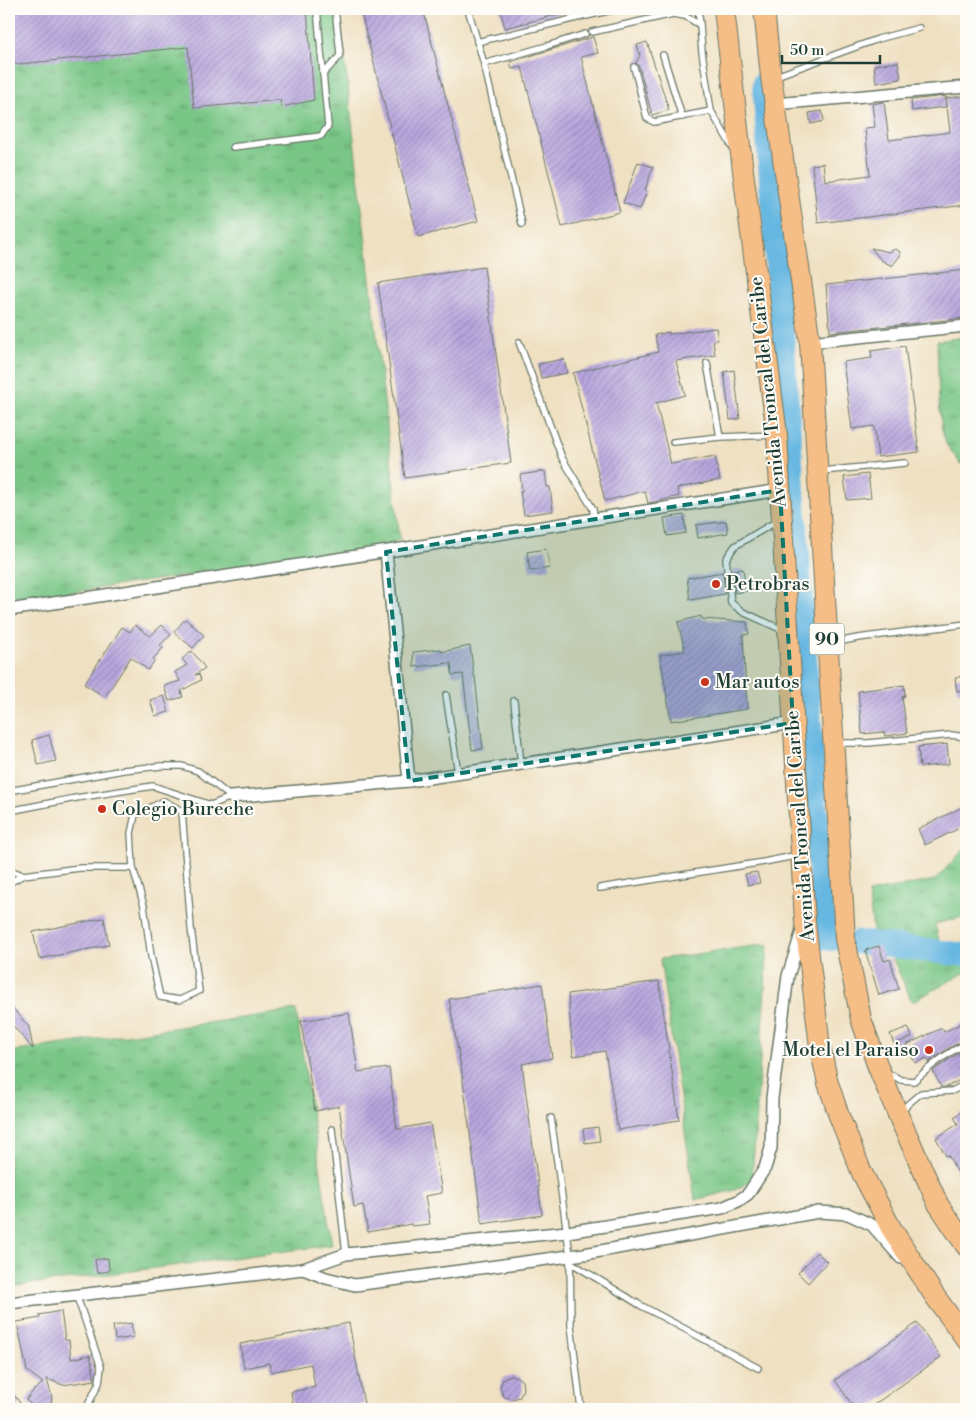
<svg xmlns="http://www.w3.org/2000/svg" width="975" height="1418" font-family="'Libre Bodoni',serif">
<style>
.grass{fill:url(#grass-tufts);stroke:#4c825d}
.lines{fill:none;stroke-linecap:round;stroke-linejoin:round}
.river{stroke:#66b7e1;stroke-width:24}
.building{fill:url(#building-hatch)}
.lane-casing{stroke:#687665;stroke-width:8}
.street-casing{stroke:#687665;stroke-width:14}
.highway-casing{stroke:#687665;stroke-width:22}
.lane{stroke:#fff;stroke-width:5.5}
.street{stroke:#fff;stroke-width:11}
.highway{stroke:#f6be87;stroke-width:20}
.marked{fill:#0f766e;fill-opacity:0.2;stroke:#0f766e;stroke-width:4;stroke-dasharray:10 6;stroke-linejoin:round}
.poi-dot{fill:#c8321e;stroke:#fdfcf7;stroke-width:2}
.labels{text-anchor:middle;dominant-baseline:central;stroke-width:4;stroke-linejoin:round;paint-order:stroke}
.shield{fill:#fdfcf7;stroke:#62766e;stroke-width:1}
.shield-label{font-size:18px;font-weight:bold;fill:#1f3d34}
.street-label{font-size:19px;fill:#1f3d34;stroke:#fdfcf7}
.poi-label{font-size:19px;fill:#1f3d34;stroke:#fdfcf7;text-anchor:start}
</style>
<defs>
<pattern id="grass-tufts" width="24" height="20" patternUnits="userSpaceOnUse" patternTransform="scale(1.25)"><rect width="24" height="20" fill="#79c686"/><path d="M3 7l-1-3M5 7V3M7 7l1-3M15 17l-1-3M17 17v-4M19 17l1-3" fill="none" stroke="#63a26e"/></pattern>
<pattern id="building-hatch" width="6" height="6" patternUnits="userSpaceOnUse" patternTransform="scale(1.25)"><rect width="6" height="6" fill="#b8a6de"/><path d="M-1 1l2-2M0 6l6-6M5 7l2-2" fill="none" stroke="#9588b5"/></pattern>
</defs>
<rect width="100%" height="100%" fill="#fdfcf7"/>
<filter id="ink" filterUnits="userSpaceOnUse"><feTurbulence type="fractalNoise" baseFrequency=".02" numOctaves="2"/><feDisplacementMap in="SourceGraphic" scale="10" xChannelSelector="R" yChannelSelector="G"/><feConvolveMatrix kernelMatrix="1 2 1 2 8 2 1 2 1" color-interpolation-filters="sRGB"/></filter>
<filter id="wash" filterUnits="userSpaceOnUse"><feTurbulence type="fractalNoise" baseFrequency=".0096" numOctaves="4" result="noise"/><feDisplacementMap in="SourceGraphic" scale="20" xChannelSelector="R" yChannelSelector="G"/><feGaussianBlur stdDeviation="1.12" result="paint"/><feColorMatrix in="noise" values="0 0 0 0 0 0 0 0 0 0 0 0 0 0 0 0 0 1.4 0 .05"/><feComposite in="paint" operator="in"/></filter>
<g filter="url(#wash)">
<rect width="100%" height="100%" fill="#efe0c1"/>
<g class="grass">
<polygon points="9,9 339,9 400,539 386,547 9,601"/>
<polygon points="966,337 966,466 960,463 946,444 942,430 939,402 937,341"/>
<polygon points="966,847 966,928 963,917 935,924 942,953 966,947 966,972 912,1002 892,957 874,937 868,893 935,880"/>
<polygon points="768,944 752,1180 735,1190 695,1200 660,959"/>
<polygon points="296,1010 332,1245 9,1287 9,1052"/>
</g>
<g class="lines">
<g class="river">
<polyline points="764,83 825,938 832,939"/>
<polyline points="858,942 966,955"/>
</g>
</g>
<g id="blocks">
<g class="building">
<polygon points="9,9 307,9 314,100 282,107 280,100 194,108 188,47 9,65"/>
<polygon points="360,9 423,9 478,221 418,237"/>
<polygon points="500,9 568,9 568,12 505,28"/>
<polygon points="593,37 598,53 581,57 620,212 562,227 522,67 512,69 510,62"/>
<polygon points="647,42 669,110 652,115 639,66 636,63 640,55 637,45"/>
<polygon points="898,62 901,79 876,83 874,65"/>
<polygon points="945,96 946,107 912,111 911,100"/>
<polygon points="966,96 966,205 818,223 812,165 823,163 825,181 870,175 865,128 875,127 872,104 884,102 889,140 950,132 946,98"/>
<polygon points="822,111 824,121 811,124 809,113"/>
<polygon points="638,162 653,167 645,190 647,191 640,209 623,203"/>
<polygon points="871,248 889,252 893,250 896,249 900,252 900,256 892,266 881,260"/>
<polygon points="484,267 511,463 405,478 378,283"/>
<polygon points="966,270 966,318 830,332 826,285"/>
<polygon points="716,328 718,340 713,341 715,355 676,361 685,395 656,403 671,464 715,456 720,480 677,488 679,496 655,502 648,503 645,491 605,501 573,373 658,352 655,335 669,332 669,334"/>
<polygon points="905,346 919,452 878,457 874,426 852,429 843,362 872,358 871,351"/>
<polygon points="564,359 567,373 541,378 538,364"/>
<polygon points="734,370 740,419 730,420 724,372"/>
<polygon points="545,471 547,487 550,487 553,511 524,515 520,491 522,491 520,475"/>
<polygon points="868,474 871,498 847,500 844,477"/>
<polygon points="684,515 686,533 667,536 664,518"/>
<polygon points="726,521 728,533 698,538 696,525"/>
<polygon points="546,549 550,568 530,571 527,552"/>
<polygon points="743,569 746,591 735,593 732,570"/>
<polygon points="723,572 725,594 690,600 687,578"/>
<polygon points="701,616 702,619 747,622 749,634 743,635 747,709 671,721 660,655 685,651 678,622"/>
<polygon points="185,619 204,635 193,648 174,632"/>
<polygon points="135,625 150,636 162,625 171,635 160,645 163,648 153,659 155,660 148,670 131,657 105,697 84,684 122,627 130,632"/>
<polygon points="470,646 474,676 475,676 483,749 472,750 463,674 452,675 451,663 414,667 413,652 441,649 441,652"/>
<polygon points="192,651 205,668 195,675 199,674 201,680 181,691 183,697 169,701 164,686 180,681 175,672 187,665 182,659"/>
<polygon points="966,675 966,690 957,691 955,678"/>
<polygon points="904,685 905,696 902,697 907,733 885,736 884,732 862,734 858,691"/>
<polygon points="164,696 169,712 155,716 150,700"/>
<polygon points="49,735 56,761 38,765 32,740"/>
<polygon points="947,744 949,764 920,767 918,747"/>
<polygon points="966,805 966,825 925,845 918,829"/>
<polygon points="757,872 760,883 748,885 745,874"/>
<polygon points="104,918 109,945 39,959 33,932"/>
<polygon points="879,946 884,961 890,959 899,989 879,995 865,950"/>
<polygon points="659,981 679,1120 618,1130 605,1051 573,1056 568,994"/>
<polygon points="542,984 552,1058 522,1064 542,1215 482,1224 462,1073 449,999"/>
<polygon points="9,1004 29,1027 33,1049 9,1021"/>
<polygon points="349,1013 358,1072 389,1068 397,1129 430,1123 442,1193 425,1196 430,1224 412,1226 411,1224 368,1232 363,1205 354,1207 339,1106 315,1111 301,1021"/>
<polygon points="966,1021 966,1039 949,1048 929,1062 927,1058 915,1063 906,1045 942,1028 944,1032"/>
<polygon points="908,1027 912,1037 894,1044 890,1034"/>
<polygon points="966,1049 966,1077 946,1087 941,1087 933,1071 948,1060"/>
<polygon points="966,1109 966,1187 948,1155 946,1156 936,1138 958,1124 954,1117"/>
<polygon points="598,1127 600,1141 585,1143 583,1129"/>
<polygon points="817,1252 827,1262 808,1283 798,1273"/>
<polygon points="108,1258 109,1271 97,1273 95,1260"/>
<polygon points="61,1311 65,1340 69,1340 71,1359 90,1355 95,1380 63,1385 47,1379 52,1398 51,1404 45,1409 36,1409 26,1400 33,1391 43,1383 27,1371 17,1322 40,1318 39,1315"/>
<polygon points="131,1323 134,1337 115,1340 113,1326"/>
<polygon points="349,1323 364,1404 339,1409 294,1409 291,1392 315,1387 311,1364 271,1372 269,1363 244,1368 240,1344"/>
<polygon points="917,1323 941,1357 868,1409 855,1409 835,1380"/>
<polygon points="512,1375 519,1378 522,1381 523,1389 520,1397 512,1399 505,1397 502,1394 500,1387 502,1380 505,1377"/>
<polygon points="9,1388 20,1403 16,1409 9,1409"/>
</g>
</g>
</g>
<g filter="url(#ink)">
<use href="#blocks" fill-opacity="0" stroke="#687665" stroke-width="1"/>
<g class="lines">
<defs>
<g id="lane">
<polyline points="468,9 484,64 522,224"/>
<polyline points="698,9 700,25"/>
<polyline points="586,16 617,9"/>
<polyline points="592,32 673,14 685,16 700,25 702,52 711,111 733,148"/>
<polyline points="477,42 581,17"/>
<polyline points="663,55 682,117"/>
<polyline points="484,64 547,46 585,34"/>
<polyline points="634,67 647,118 654,122 711,111"/>
<polyline points="323,74 339,57 340,53 335,9"/>
<polyline points="776,76 878,39 919,28"/>
<polyline points="233,147 321,136 328,126 317,9"/>
<polyline points="519,342 562,458 593,509 594,520"/>
<polyline points="707,363 720,437"/>
<polyline points="673,442 720,437 774,435"/>
<polyline points="822,471 905,463"/>
<polyline points="777,521 735,546 726,559 731,603 743,612 785,631"/>
<polyline points="832,643 858,638 966,624"/>
<polyline points="446,695 458,773"/>
<polyline points="514,701 521,764"/>
<polyline points="836,743 868,743 951,735 966,737"/>
<polyline points="9,791 123,770 161,766 182,766 198,771 231,797"/>
<polyline points="9,811 76,798 153,786 211,805 231,797"/>
<polyline points="133,868 144,906 151,956 160,997 180,1000 199,991 191,928 182,811"/>
<polyline points="9,870 23,875 80,868 133,868 131,833 135,815 164,801 182,811 211,805"/>
<polyline points="9,883 23,875"/>
<polyline points="600,888 764,862 799,855"/>
<path d="M888 1073 901 1080 914 1081C930 1067 946 1053 966 1044"/>
<polyline points="901,1113 908,1104 921,1093 952,1091 966,1084"/>
<polyline points="551,1118 570,1255 571,1325 581,1409"/>
<polyline points="332,1129 346,1254"/>
<polyline points="570,1262 640,1305 758,1368"/>
<polyline points="76,1294 101,1367 99,1383 86,1409"/>
</g>
<g id="street">
<polyline points="775,104 966,87"/>
<polyline points="810,342 966,326"/>
<polyline points="386,552 409,781"/>
<polyline points="9,610 780,490"/>
<polyline points="231,797 409,781 793,723"/>
<polyline points="303,1269 326,1278 355,1285 584,1254 819,1212 848,1214 872,1225 901,1258"/>
<polyline points="9,1303 303,1269 346,1254 567,1232 722,1208 738,1201 748,1194 765,1168 771,1148 772,1098 788,976 802,931"/>
</g>
<g id="highway">
<polyline points="724,9 742,163 777,435 805,922 820,1047 828,1083 839,1116 862,1173 891,1228 934,1295 966,1339"/>
<polyline points="764,9 771,77 810,342 845,939 861,1019 878,1067 899,1117 938,1204 966,1246"/>
</g>
</defs>
<use href="#lane" class="lane-casing"/>
<use href="#street" class="street-casing"/>
<use href="#highway" class="highway-casing"/>
<use href="#lane" class="lane"/>
<use href="#street" class="street"/>
<use href="#highway" class="highway"/>
</g>
</g>
<path class="marked" d="M780 490 793 723 409 781 386 552Z"/>
<g class="poi-dot">
<circle cx="716" cy="584" r="5"/>
<circle cx="705" cy="682" r="5"/>
<circle cx="102" cy="809" r="5"/>
<circle cx="929" cy="1050" r="5"/>
</g>
<g class="labels">
<rect class="shield" x="809.5" y="623.5" width="35" height="31" rx="4"/>
<g class="shield-label">
<text x="827" y="639">90</text>
</g>
<g class="street-label">
<text transform="translate(768 392) rotate(-96)">Avenida Troncal del Caribe</text>
<text transform="translate(800 826) rotate(-94)">Avenida Troncal del Caribe</text>
</g>
<g class="poi-label">
<text x="726" y="584">Petrobras</text>
<text x="715" y="682">Mar autos</text>
<text x="112" y="809">Colegio Bureche</text>
<text x="919" y="1050" text-anchor="end">Motel el Paraiso</text>
</g>
</g>
<rect width="975" height="1418" fill="none" stroke="#fdfcf7" stroke-width="30"/>
<path d="M782 55v8h98v-8" fill="none" stroke="#1f3d34" stroke-width="2.5"/>
<text x="790" y="55" font-size="15" fill="#1f3d34" stroke="#fdfcf7" stroke-width="4" paint-order="stroke">50 m</text>
</svg>
